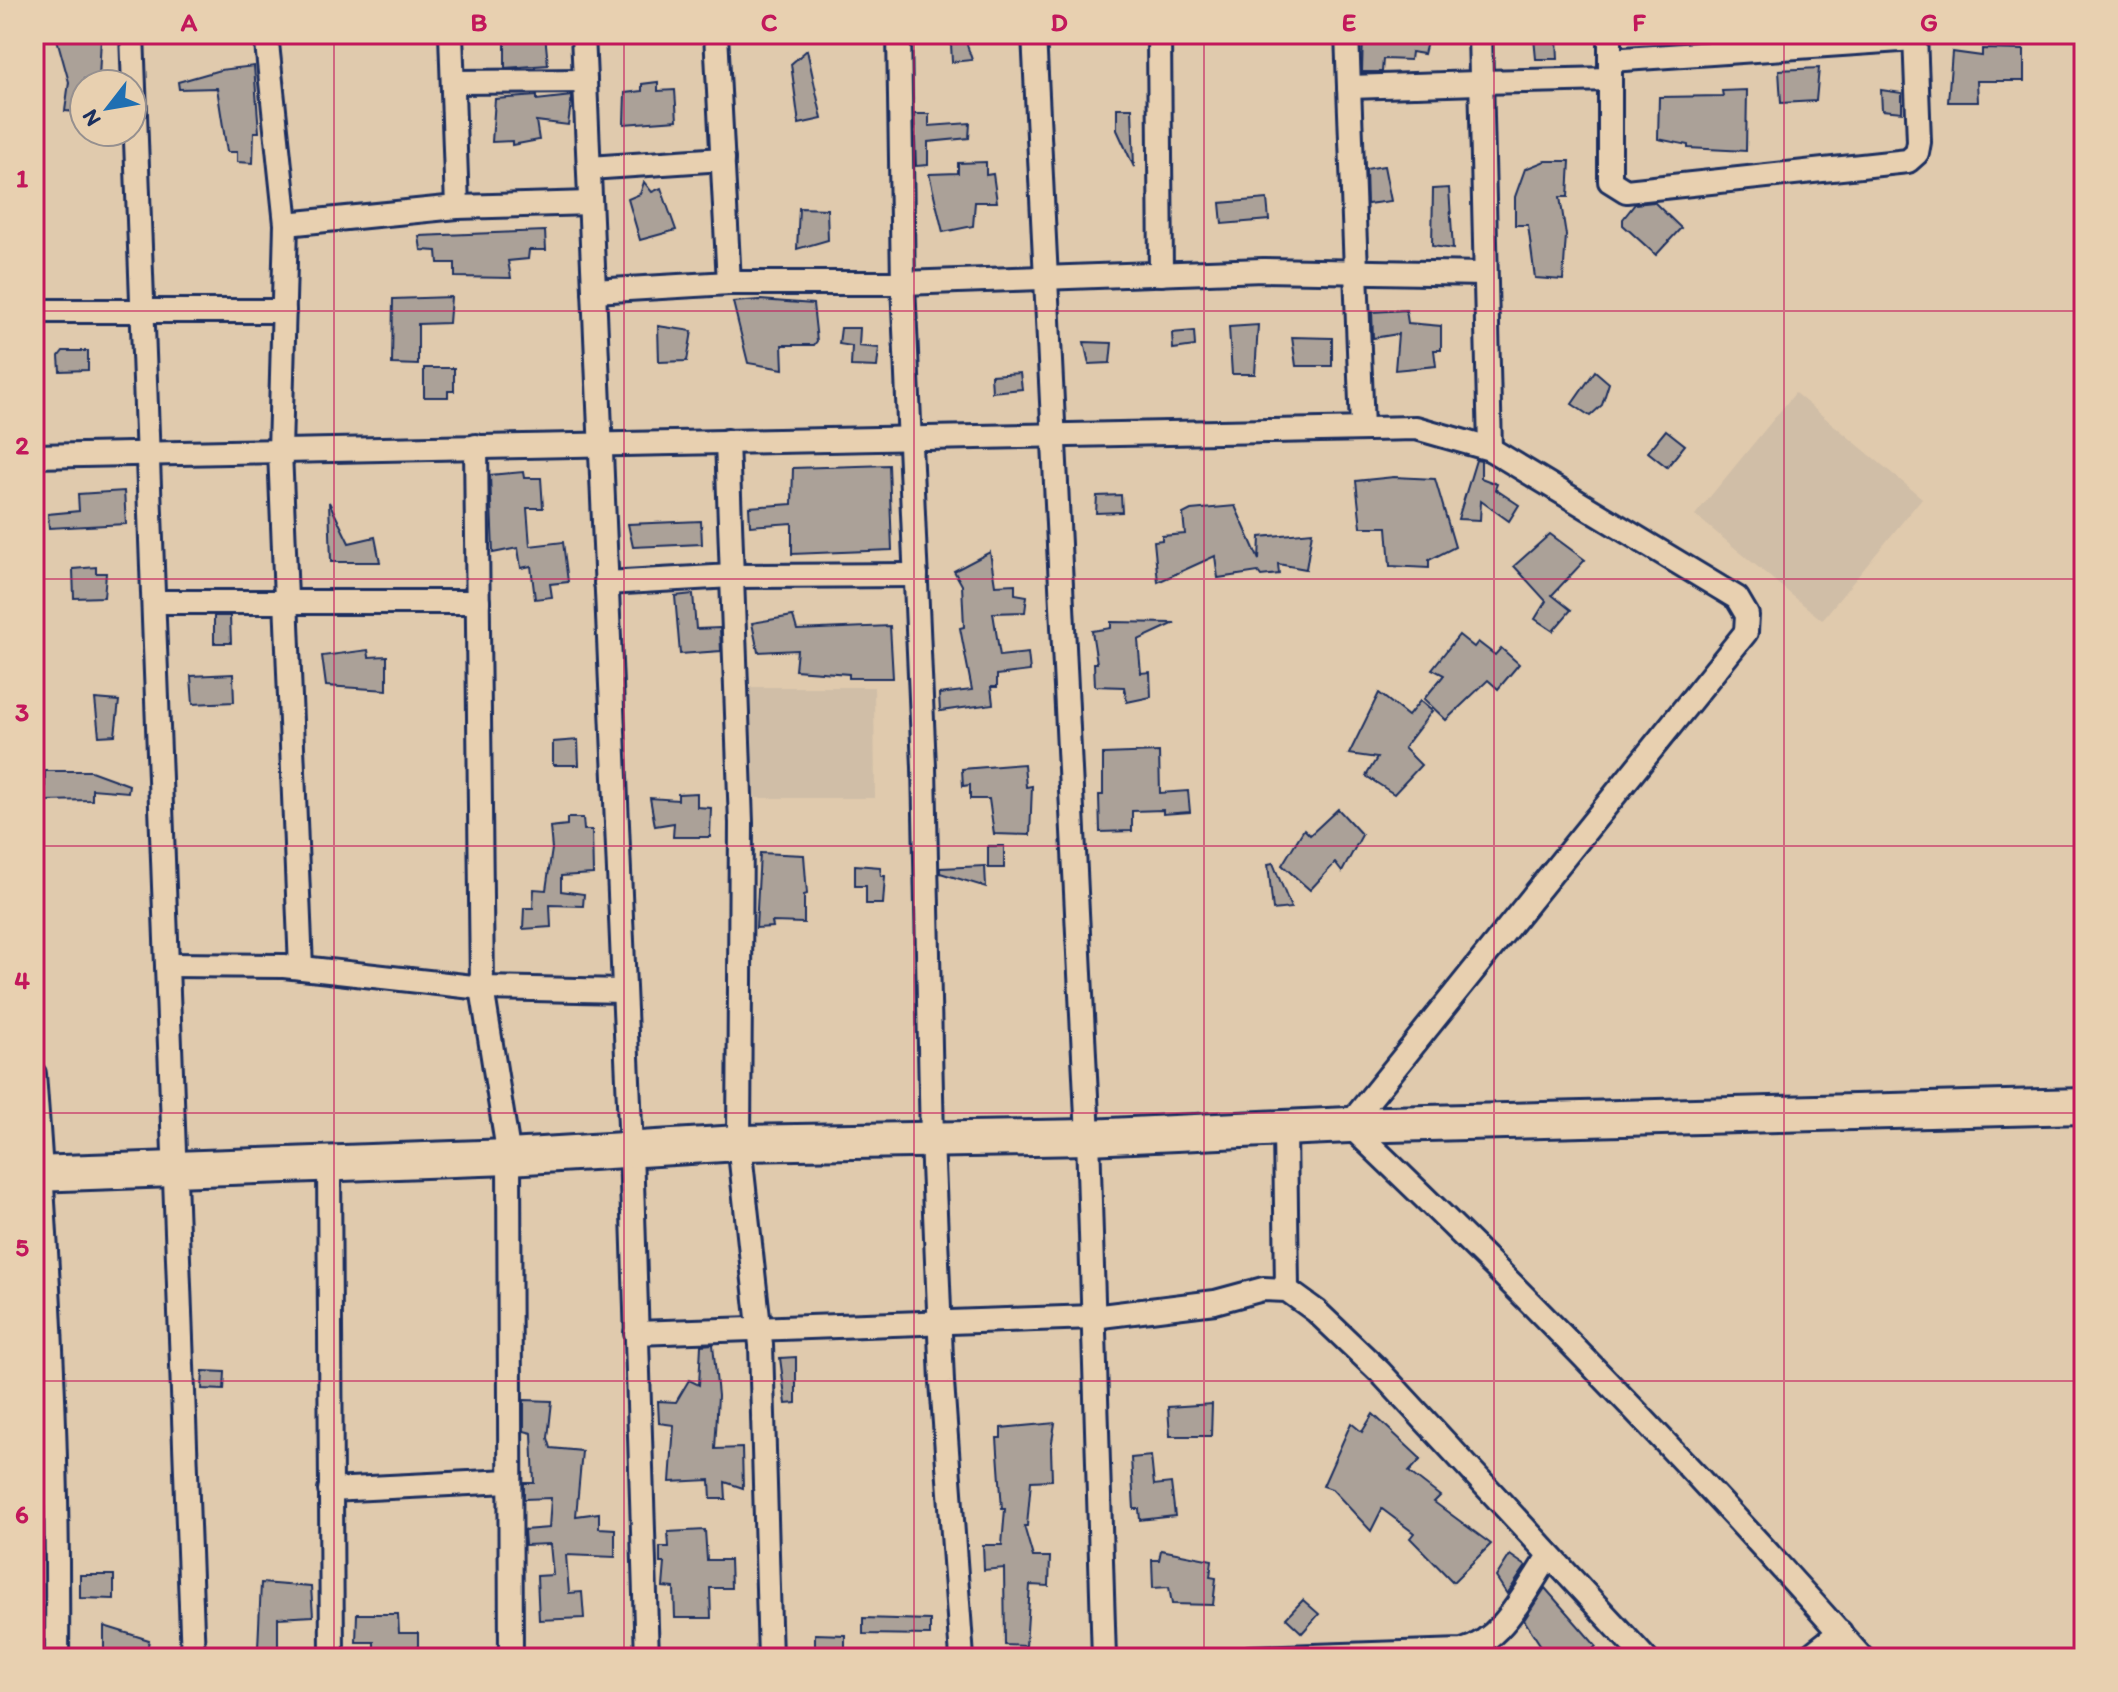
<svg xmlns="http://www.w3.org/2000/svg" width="2118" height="1692" font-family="Itim,sans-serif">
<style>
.built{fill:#d0bea7}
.building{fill:#aba198;stroke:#1b2f5e;stroke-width:2}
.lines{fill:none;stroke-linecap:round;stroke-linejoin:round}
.street-casing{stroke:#1b2f5e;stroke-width:28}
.primary-casing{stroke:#1b2f5e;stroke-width:40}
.street{stroke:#e8d0b0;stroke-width:22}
.primary{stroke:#e8d0b0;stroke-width:34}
.grid{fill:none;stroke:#c2185b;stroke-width:2;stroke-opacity:0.55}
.neatline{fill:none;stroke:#c2185b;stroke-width:3}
.grid-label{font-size:26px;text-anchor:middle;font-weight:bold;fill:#c2185b}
</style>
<rect width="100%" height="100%" fill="#e0caad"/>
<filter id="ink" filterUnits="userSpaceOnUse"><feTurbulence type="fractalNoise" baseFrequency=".0125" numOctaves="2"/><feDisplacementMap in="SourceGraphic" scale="16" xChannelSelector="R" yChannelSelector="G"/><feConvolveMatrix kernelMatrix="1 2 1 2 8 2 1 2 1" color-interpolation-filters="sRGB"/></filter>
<g filter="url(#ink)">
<g class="built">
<polygon points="1795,393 1922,498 1822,620 1695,515"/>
<polygon points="747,687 874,687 875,798 748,798"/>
</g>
<g class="building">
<polygon points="545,34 548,65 505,68 505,37"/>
<polygon points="1363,34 1429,34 1424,54 1411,52 1410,60 1383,59 1382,72 1362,72"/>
<polygon points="101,37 99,79 84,79 84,117 79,118 78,112 65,111 69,82 57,39"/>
<polygon points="1534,38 1557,38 1558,59 1536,59"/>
<polygon points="966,42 972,60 952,62 951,44"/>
<polygon points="1982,49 2024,50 2024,81 1977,81 1978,102 1948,102 1952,52 1982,56"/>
<polygon points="807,50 822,119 799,124 791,64"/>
<polygon points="254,66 259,132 254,132 253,163 237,162 237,152 227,152 217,88 179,89 178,82 220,70"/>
<polygon points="1819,68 1816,101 1781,103 1779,70"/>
<polygon points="658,82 658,91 675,90 677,120 624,124 625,93 642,91 642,84"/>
<polygon points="1747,90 1746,151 1688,148 1688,145 1658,139 1659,97 1723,96 1722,91"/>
<polygon points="1881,90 1902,93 1902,112 1882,110"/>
<polygon points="537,96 537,100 572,96 568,125 536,121 539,140 512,145 512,141 492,142 495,99"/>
<polygon points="1117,108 1132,108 1134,167 1117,130"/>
<polygon points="914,114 929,114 929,126 970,123 969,138 928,142 928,165 916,166"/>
<polygon points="1545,161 1570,161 1568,197 1560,197 1566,235 1563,280 1535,278 1528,225 1515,225 1515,197 1525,169"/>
<polygon points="986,162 986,175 993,174 997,202 975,202 973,226 943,232 929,174 958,173 958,163"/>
<polygon points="1384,166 1391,201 1367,204 1366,169"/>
<polygon points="644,182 652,192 661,188 676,230 640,240 628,199 640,194"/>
<polygon points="1449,188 1453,249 1432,246 1433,189"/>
<polygon points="1267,199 1269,220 1222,224 1220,203"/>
<polygon points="1654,202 1681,228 1656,255 1623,225 1623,219 1635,204"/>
<polygon points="799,208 827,209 828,240 797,249"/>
<polygon points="545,231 546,250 529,250 528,259 508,261 511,278 455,277 455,263 438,263 437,251 421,250 419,236"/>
<polygon points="451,297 449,323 418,324 418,365 392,364 393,299"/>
<polygon points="760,300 813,304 817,341 814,345 782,345 783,369 748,363 733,302"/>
<polygon points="1406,310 1408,323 1441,326 1441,350 1434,350 1436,366 1395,370 1398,334 1373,338 1372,312"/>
<polygon points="1258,325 1255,374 1232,374 1229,327"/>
<polygon points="658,326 692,331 687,361 659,362"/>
<polygon points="841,328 860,328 859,346 879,348 877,367 851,366 852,346 839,344"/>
<polygon points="1194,331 1195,346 1173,349 1172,333"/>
<polygon points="1292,337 1332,338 1332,366 1296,366"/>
<polygon points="1084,342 1112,343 1110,363 1089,364"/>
<polygon points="63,351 88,351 88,370 60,371 59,356"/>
<polygon points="424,368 454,368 454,391 448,391 448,397 424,397"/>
<polygon points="1595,371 1609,383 1602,405 1590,416 1572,404"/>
<polygon points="1020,373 1022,389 992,392 991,375"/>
<polygon points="1666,430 1685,445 1667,467 1648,452"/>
<polygon points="1476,460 1481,461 1481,478 1497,484 1495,489 1519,505 1509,521 1481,501 1480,520 1458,519"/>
<polygon points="889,465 892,550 792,554 792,523 750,526 749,507 792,504 793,468"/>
<polygon points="523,472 524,478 541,478 543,508 527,508 530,546 563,542 568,582 550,584 552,597 535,599 531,566 521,568 518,548 493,553 490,475"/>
<polygon points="1394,477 1435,479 1455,547 1429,560 1429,568 1390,566 1387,527 1361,527 1356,481"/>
<polygon points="124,491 126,524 49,528 48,514 79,511 78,494"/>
<polygon points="1121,495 1122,512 1096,513 1097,496"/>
<polygon points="329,502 349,543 375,537 380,562 331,562"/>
<polygon points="1235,506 1259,560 1260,537 1312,532 1306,569 1278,564 1279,574 1261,576 1258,572 1218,578 1215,556 1158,582 1154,541 1162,540 1162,536 1185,534 1183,514 1191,510"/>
<polygon points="701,521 702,544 633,547 628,524"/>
<polygon points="1550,534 1585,560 1552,595 1571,610 1553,631 1535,619 1546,601 1514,566"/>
<polygon points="990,552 995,585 1015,584 1015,594 1027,596 1025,612 993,613 1000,656 1028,653 1030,671 997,675 997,687 991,687 993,704 940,711 939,694 972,690 960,628 964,627 962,585 954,571"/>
<polygon points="96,567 96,573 106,573 104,597 74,598 73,569"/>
<polygon points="693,594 696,629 720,628 721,651 680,654 675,596"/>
<polygon points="214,616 230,616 231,643 214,643"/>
<polygon points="793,616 797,630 890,626 893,678 849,678 849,674 795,670 797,650 758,652 752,623"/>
<polygon points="1111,622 1175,623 1138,640 1141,673 1150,672 1151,697 1127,702 1124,687 1095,686 1094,663 1097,663 1092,631 1111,628"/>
<polygon points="1459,635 1474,647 1478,642 1495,655 1501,648 1519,664 1498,689 1488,680 1446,720 1424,699 1444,675 1432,669"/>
<polygon points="368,650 369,657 387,656 387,690 326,686 322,656"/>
<polygon points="233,674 234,702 193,704 191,676"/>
<polygon points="1379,693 1408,716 1420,701 1432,711 1404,748 1421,765 1394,794 1366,776 1377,758 1349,754"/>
<polygon points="95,699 119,701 115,735 99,736"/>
<polygon points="578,740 579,765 553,765 553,742"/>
<polygon points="1159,752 1160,793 1188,791 1190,812 1163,814 1163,810 1132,811 1132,831 1100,832 1099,795 1103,795 1103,754"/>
<polygon points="1024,764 1026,787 1032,786 1030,835 994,834 989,799 970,799 970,785 963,786 962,769"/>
<polygon points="45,771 91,771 129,785 128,792 92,789 92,800 45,801"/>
<polygon points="697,793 697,807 711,808 710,837 673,837 674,823 655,826 650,798 678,800 678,794"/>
<polygon points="1338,809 1362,835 1342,872 1335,863 1310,890 1282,865 1304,829 1310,835"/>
<polygon points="567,818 583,818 584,830 592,830 593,874 561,876 561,891 584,894 583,906 550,905 551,927 523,929 524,908 533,908 534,889 546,890 552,849 550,827 567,825"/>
<rect x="988" y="846" width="16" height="22"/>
<polygon points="760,853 804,855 807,894 804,895 804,923 772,922 773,927 756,928"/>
<polygon points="1273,863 1291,908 1273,910 1268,864"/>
<polygon points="855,865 880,867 881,876 885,876 883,904 866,904 866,886 855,886"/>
<polygon points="985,866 986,887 940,873 940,868"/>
<polygon points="713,1344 718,1396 715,1449 742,1448 743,1488 725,1482 726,1499 711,1499 710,1480 670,1482 674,1425 659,1423 658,1401 676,1402 689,1380 699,1385 701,1345"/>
<polygon points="796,1357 796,1403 786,1404 780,1358"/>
<polygon points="203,1371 225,1372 224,1390 202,1389"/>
<polygon points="524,1400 552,1401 548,1438 551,1448 582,1451 576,1516 599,1513 599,1528 615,1529 615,1557 566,1555 569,1593 582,1592 584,1618 539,1620 537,1576 553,1575 550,1544 525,1545 524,1530 549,1528 551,1498 524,1499 524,1483 534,1483 532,1433 524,1431"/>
<polygon points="1212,1404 1211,1436 1170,1436 1168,1407"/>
<polygon points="1373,1414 1421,1459 1409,1472 1440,1496 1434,1502 1491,1544 1453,1582 1410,1538 1414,1533 1382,1509 1371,1531 1332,1489 1323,1486 1351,1423 1362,1432"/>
<polygon points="1055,1423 1051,1448 1052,1480 1031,1481 1027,1526 1024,1526 1033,1557 1050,1557 1049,1586 1030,1585 1026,1646 1005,1645 1004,1568 984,1570 983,1545 1002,1545 1005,1509 1002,1509 997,1438 1001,1438 1001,1428"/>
<polygon points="1151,1456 1154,1485 1171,1483 1175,1516 1140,1520 1139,1509 1134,1509 1131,1458"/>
<polygon points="705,1530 707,1560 730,1560 731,1588 710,1588 711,1618 675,1618 674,1588 663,1587 665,1563 660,1563 660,1547 669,1547 668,1532"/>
<polygon points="1161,1550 1212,1560 1210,1577 1216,1578 1213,1605 1172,1604 1169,1587 1153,1588 1152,1560 1159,1560"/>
<polygon points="1510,1555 1526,1566 1507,1594 1496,1577"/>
<polygon points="80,1575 114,1575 114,1599 80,1598"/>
<polygon points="261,1583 311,1587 313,1616 278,1618 278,1647 258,1648"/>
<polygon points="1545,1588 1596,1646 1585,1658 1549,1658 1524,1620"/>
<polygon points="1303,1600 1319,1614 1302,1633 1286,1618"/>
<polygon points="357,1614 398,1614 399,1633 418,1633 418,1657 374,1658 374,1642 356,1642"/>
<polygon points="863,1618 930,1620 930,1635 863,1634"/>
<polygon points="104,1626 149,1640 146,1658 104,1658"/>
<polygon points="815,1634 845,1635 845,1652 815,1651"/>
</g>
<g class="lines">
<defs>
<g id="street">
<polyline points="132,34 193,1658"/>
<polyline points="266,34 286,224 280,451 301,968"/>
<polyline points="451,34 457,207"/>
<polyline points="583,34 631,1150 647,1658"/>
<polyline points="716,34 729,283"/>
<polyline points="899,34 903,283 924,767 932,1140 942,1382 962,1658"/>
<polyline points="1034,34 1088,1137 1104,1658"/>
<polyline points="1159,34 1161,274"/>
<polyline points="1347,34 1362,429"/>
<polyline points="1480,34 1490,449"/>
<polyline points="1610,34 1610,181 1626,191 1908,161 1917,153 1919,142 1915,34"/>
<polyline points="1610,60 1915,39"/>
<polyline points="453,82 585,81"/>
<polyline points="1481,82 1610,79"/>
<polyline points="1349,87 1478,83 1416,85"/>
<polyline points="589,168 723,159"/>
<polyline points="286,224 457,207 590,203"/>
<polyline points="594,291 729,283 903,283 1263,270 1485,274"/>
<polyline points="34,311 284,311"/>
<polyline points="727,441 741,823 739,1143 761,1345 770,1658"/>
<polyline points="476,446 482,988 509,1157 511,1658"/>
<path d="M34 456 1416 428 1490 449 1737 598 1747 615 1746 632 1349 1125C1528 1295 1699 1473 1862 1658"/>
<polyline points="606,583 732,576 916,575"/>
<polyline points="154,602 478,602"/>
<polyline points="167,965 284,966 482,988 623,991"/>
<path d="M34 1074C49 1268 59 1464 57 1658"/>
<polyline points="1285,1128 1287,1290"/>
<polyline points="329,1162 332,1658"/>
<polyline points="636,1333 1093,1317 1215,1302 1263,1289 1287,1290 1316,1311 1380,1372 1645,1658"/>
<polyline points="330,1490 509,1481"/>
<path d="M1250 1658 1462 1651C1503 1641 1526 1589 1549 1556"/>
<polyline points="1807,1658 1840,1632"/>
</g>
<polyline id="primary" points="34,1174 509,1157 739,1143 1088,1137 1349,1125 2084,1106"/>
</defs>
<use href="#street" class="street-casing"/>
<use href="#primary" class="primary-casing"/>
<use href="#street" class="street"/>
<use href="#primary" class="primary"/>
</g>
</g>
<path class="grid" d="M334 34V1658M624 34V1658M914 34V1658M1204 34V1658M1494 34V1658M1784 34V1658M34 311H2084M34 579H2084M34 846H2084M34 1113H2084M34 1381H2084"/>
<rect width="2118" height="1692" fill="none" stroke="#e8d0b0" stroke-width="88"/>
<g transform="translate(108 108) rotate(239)"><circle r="38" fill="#e8d0b0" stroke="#96908f" stroke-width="2"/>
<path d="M0-6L14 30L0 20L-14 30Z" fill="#1f6fb2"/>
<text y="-12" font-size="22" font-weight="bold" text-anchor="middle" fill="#1b2f5e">N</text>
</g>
<rect x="44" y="44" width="2030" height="1604" class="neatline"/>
<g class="grid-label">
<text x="189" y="31">A</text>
<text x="479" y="31">B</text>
<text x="769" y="31">C</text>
<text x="1059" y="31">D</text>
<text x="1349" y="31">E</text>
<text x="1639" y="31">F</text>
<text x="1929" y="31">G</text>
<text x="22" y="187">1</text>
<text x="22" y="454">2</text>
<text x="22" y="721">3</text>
<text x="22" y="989">4</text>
<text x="22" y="1256">5</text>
<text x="22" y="1523">6</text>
</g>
</svg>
